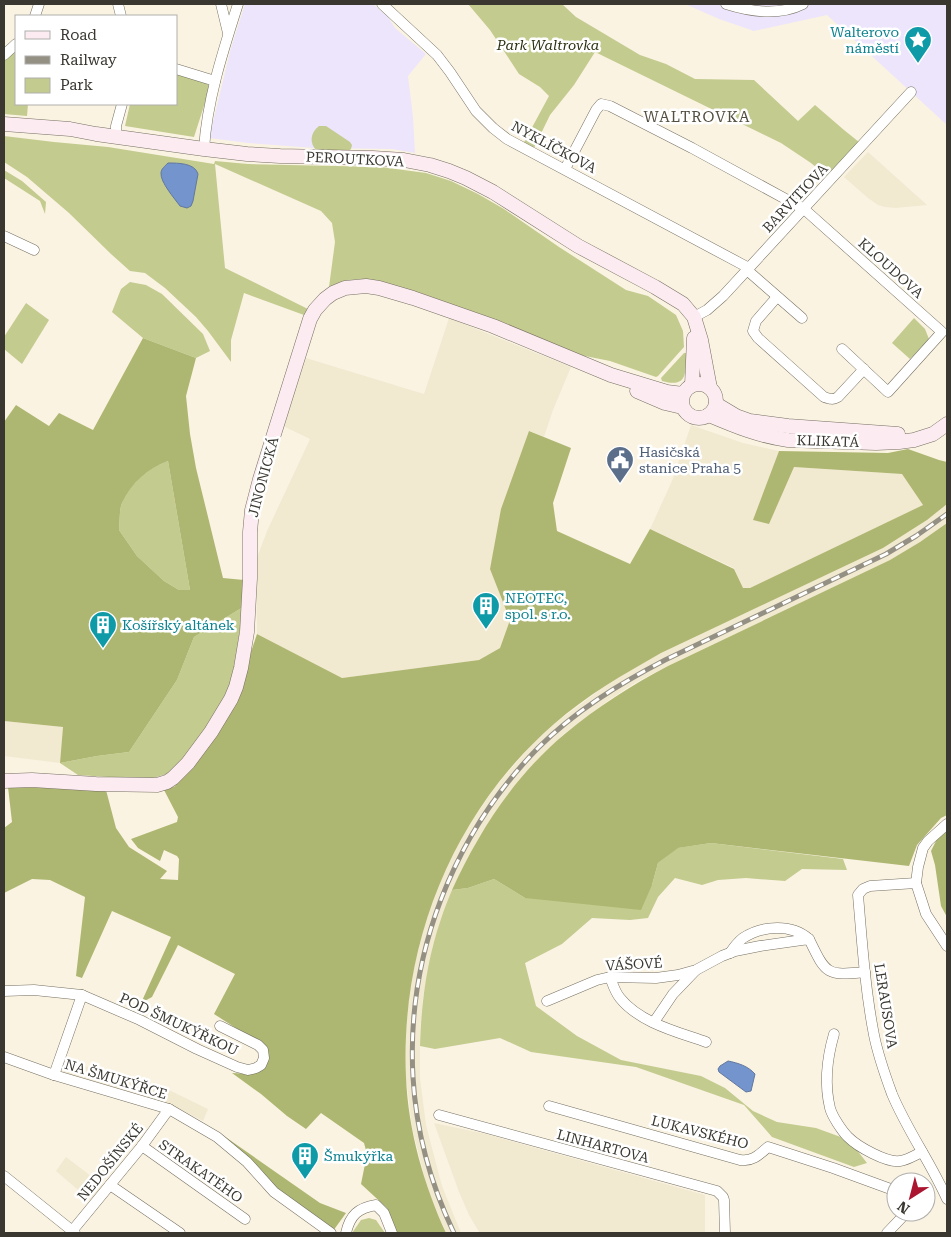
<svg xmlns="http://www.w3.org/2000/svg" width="951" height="1237" font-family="'Roboto Serif',serif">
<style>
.commercial{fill:#ede5fb}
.built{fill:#f2e9d1}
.green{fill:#c3cb8f;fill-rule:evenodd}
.forest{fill:#aeb771;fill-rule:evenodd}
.water{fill:#7394cd;stroke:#62789e}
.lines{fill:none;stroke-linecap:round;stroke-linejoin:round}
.street-casing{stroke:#767062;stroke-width:11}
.secondary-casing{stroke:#767062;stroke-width:15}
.street{stroke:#fff;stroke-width:10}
.secondary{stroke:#fcebf0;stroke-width:14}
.rail-casing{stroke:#949084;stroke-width:5}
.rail{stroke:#fff;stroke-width:3;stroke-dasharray:9;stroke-linecap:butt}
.labels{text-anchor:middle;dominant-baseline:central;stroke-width:5;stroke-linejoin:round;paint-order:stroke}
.culture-label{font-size:14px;fill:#0d838f;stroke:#fff;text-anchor:start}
.park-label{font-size:14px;font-style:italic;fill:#2b2f10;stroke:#fff}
.street-label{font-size:14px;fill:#393730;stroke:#fff}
.service-label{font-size:14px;fill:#4e5e75;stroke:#fff;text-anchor:start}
.neighbourhood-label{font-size:15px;letter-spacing:1px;fill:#544e40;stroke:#fff}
</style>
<rect width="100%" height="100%" fill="#faf3e2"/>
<g class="commercial">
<polygon points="245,4 373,4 388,17 395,28 426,54 408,76 413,117 415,153 392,149 314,148 248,143 209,138 231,48"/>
<polygon points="685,4 947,4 947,125 827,15 754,31 719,19"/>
</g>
<g class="built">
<polygon points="868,152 927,205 896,208 885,207 878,205 868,198 844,177"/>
<polygon points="449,318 571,367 553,410 544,437 530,431 490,568 510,620 500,648 479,660 342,678 257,634 256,560 267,531 310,439 283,426 306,358 424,394"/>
<polygon points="691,425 743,443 779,451 754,520 769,523 793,467 902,474 923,505 750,588 742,588 734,568 650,529 672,481"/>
<polygon points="947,504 947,523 920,542 890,560 668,666 635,683 609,700 564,734 544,753 507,795 492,817 477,841 465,863 452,890 441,920 433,945 423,997 420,1033 420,1078 426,1125 442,1186 461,1233 446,1233 428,1191 412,1128 406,1078 406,1032 409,995 414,967 427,915 439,884 452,857 464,834 480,809 496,786 533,743 555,723 601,689 628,671 661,653 883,548 927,520"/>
<polygon points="4,721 63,727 60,763 4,756"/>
<polygon points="69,1058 85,1062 84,1066 167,1089 208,1109 203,1121 180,1109 143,1096 63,1072"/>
<polygon points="434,1123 486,1134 705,1195 705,1233 530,1233 479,1232 469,1215 459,1192"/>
<polygon points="66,1157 104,1186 91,1201 56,1171"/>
</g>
<g class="green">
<polygon points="468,4 562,4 576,17 640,55 666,64 695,79 754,80 798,121 815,105 844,130 859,142 828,177 811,163 781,143 595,52 574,85 550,115 532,152 522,146 549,96 540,87 519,74 490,30"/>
<polygon points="16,50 16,104 28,104 27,116 4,114 4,60"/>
<polygon points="176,73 205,82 210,87 194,137 125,126 130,104 176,104"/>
<path d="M319 126H326L350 142 352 145 351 149 349 151H317C309 143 310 133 319 126Z"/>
<path d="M4 136 54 142 108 147 214 164 215 161 248 164 381 167 426 173 451 181 478 194 504 209 559 247 626 290 648 296 676 315 683 331 684 347 658 376 656 377 610 361 580 355 423 295 367 279 348 280 329 287 335 242 332 223 321 211 215 164 225 268 308 309 304 315 244 293 231 340V362L208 331 196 317 165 288 145 273 130 271 111 254 69 213 27 177 4 162ZM168 163H173L191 166 198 174 197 178 164 184 161 173Z"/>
<polygon points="4,170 22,181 46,202 45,214 40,201 4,178"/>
<polygon points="130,282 146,285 162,294 203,334 210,351 196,358 143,338 112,312 121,289"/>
<polygon points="26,303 49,320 22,364 4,349 4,337"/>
<polygon points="914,318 925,329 929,339 910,359 892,343"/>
<path d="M684 353H686V354C686 374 687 388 662 381L661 378Z"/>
<path d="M168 461 190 590H179L164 581 137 556 119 530C120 522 119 510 122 503 132 481 147 469 168 461Z"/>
<polygon points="243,607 234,673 228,689 219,707 195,746 170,773 153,778 123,778 78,775 60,763 97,756 129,752 177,680 194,637"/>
<path d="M711 843 843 859 847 870 802 869 785 881 746 878 718 880 702 885 675 878 658 897 648 918 630 920 592 918 562 944 525 963 536 1006 577 1036 621 1060 701 1076 725 1088 753 1111 777 1122 816 1128 849 1140 867 1163 854 1167 772 1137 744 1105 636 1067 531 1052 500 1038 435 1049 420 1046C421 1004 427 959 441 919 444 909 448 900 452 890L468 888 494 879 525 898 652 885 658 863 677 848Z"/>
<polygon points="369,1218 376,1220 385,1233 352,1233 361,1220"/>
</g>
<g class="forest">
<path d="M143 338 196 358 186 396 190 434 196 468 223 578 244 580 243 607 194 637 177 680 129 752 97 756 60 763 63 727 4 721V422L16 405 49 426 59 413 93 430ZM168 461 190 590H179L164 581 137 556 119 530C120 522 119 510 122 503 132 482 147 469 168 461Z"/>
<path d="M529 431 571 448 553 503 557 531 630 564 650 529 734 569 743 588H750L923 505 902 474 794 467 769 524 753 520 779 451 888 453 908 449 939 460 947 462V504L927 520 883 548 661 653C624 674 587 695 554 724 453 812 400 944 406 1077 408 1130 424 1185 446 1233H396L387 1208 361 1184 367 1154 364 1143 321 1113 306 1129 287 1116 261 1094 232 1073 250 1074 259 1071 264 1046 214 1014 235 974 178 945 152 997 141 1003 171 937 112 911 82 978 76 976 85 897 50 880 32 879 4 893V828L12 822 8 787H38L106 790 116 828 129 847 167 871 160 879 178 880 179 859 177 856 164 850 160 861 138 848 131 839 177 822 178 817 163 788 174 787 191 768 237 693 257 634 342 678 479 660 500 648 510 620 490 569 501 509Z"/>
<path d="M947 523V815L941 818 917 845 909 866 711 843 678 848 658 863 652 885 641 910 525 898 494 879 468 888 452 890C479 831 515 775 566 733 597 707 632 685 668 666L890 560 920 542Z"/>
<polygon points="947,828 947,917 941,906 935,865 931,851 940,833"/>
<polygon points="224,1136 320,1203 346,1213 333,1231 278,1191"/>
</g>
<g class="water">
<path d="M168 163C178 163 195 163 198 174L193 201 191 206 187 208 180 206C175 199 160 182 161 173 161 169 165 166 168 163Z"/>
<path d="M728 1061C738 1063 748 1066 755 1074L751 1091 746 1092 719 1072 718 1069 720 1066Z"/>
</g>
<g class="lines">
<defs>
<g id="street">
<polyline points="118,4 121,16"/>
<polyline points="221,4 228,33"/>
<polyline points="382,4 437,55 450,72 476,111 493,128 507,139 749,268"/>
<path d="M726 4C751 12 779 16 803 4"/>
<polyline points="35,16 39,4"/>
<polyline points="4,55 16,44"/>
<polyline points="176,69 215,81"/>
<polyline points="116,136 116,126 122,104"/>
<path d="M204 149C207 100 223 51 238 4"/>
<polyline points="565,169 596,110 601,104 610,106 692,148 804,209 942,332 888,392 842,349"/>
<polyline points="4,236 34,250"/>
<polyline points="747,270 802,318"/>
<path d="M777 297 756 321 753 331 758 338 824 397C830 399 833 400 838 397L864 369"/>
<polyline points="694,317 707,310 723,296 911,92"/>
<polyline points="947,824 928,841 923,848 918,867 916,883 926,914 947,946"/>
<path d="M916 883 870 886 863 889 858 895C862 941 865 989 874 1035 878 1055 885 1075 892 1094 907 1130 931 1163 947 1199"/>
<path d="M730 953C734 947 738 942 743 938 763 925 792 924 809 939"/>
<path d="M610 977C613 985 615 992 620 998 640 1023 678 1032 706 1042"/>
<polyline points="4,991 34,990 82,995 140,1020 197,1049 237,1067 248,1070 256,1068 261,1065 264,1058 263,1050 258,1045 220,1026"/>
<path d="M547 1001 597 980 610 977 656 978 678 975 696 970 722 956 735 951 760 946 809 939C826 974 826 976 865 972"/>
<polyline points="654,1022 673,994 695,971"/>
<path d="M834 1034C827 1058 824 1083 830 1108 832 1116 842 1131 848 1137 858 1147 887 1163 900 1161 908 1160 915 1155 922 1152"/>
<polyline points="4,1057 54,1075 169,1109 217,1137 247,1162 274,1192 331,1233"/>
<polyline points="54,1075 82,995"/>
<path d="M549 1106 740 1160C752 1162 759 1155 768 1147L833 1168 896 1191"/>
<polyline points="439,1115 717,1191 723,1197 724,1200 725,1233"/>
<polyline points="142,1146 245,1219"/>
<polyline points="4,1176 75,1233"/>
<polyline points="110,1185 180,1233"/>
<polyline points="72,1231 142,1146 169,1109"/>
<path d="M346 1233C350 1215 358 1208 376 1205L384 1213 392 1233"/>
<polyline points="887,1233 907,1212"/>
</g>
<g id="secondary">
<polyline points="4,124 70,129 96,134 204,149 247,154 280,156 373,158 404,160 430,165 449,171 466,178 493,192 578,246 655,287 683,304 694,317 701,340 710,388"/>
<circle cx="699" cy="401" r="17"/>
<polyline points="692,385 694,338"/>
<polyline points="637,391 665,403 682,407"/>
<polyline points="716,404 736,416 750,421 788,426 898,434"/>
<path d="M709 415C735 426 759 436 788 440L876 443 899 442 914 440 933 434 947 424"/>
<polyline points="4,781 32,780 96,784 157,785 167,782 173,778 188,763 211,732 231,699 236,687 241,668 247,632 250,578 250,532 252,510 260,479 310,319 315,310 325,299 333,293 345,288 366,286 379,288 413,298 493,326 611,375 667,392 683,394"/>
</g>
</defs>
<use href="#street" class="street-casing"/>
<use href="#secondary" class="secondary-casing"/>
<use href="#street" class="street"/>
<use href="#secondary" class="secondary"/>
<defs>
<path id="rail" d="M454 1233C431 1185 416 1131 413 1077 406 955 453 835 538 748 575 711 619 684 665 660L886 554 916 536 947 514"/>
</defs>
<use href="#rail" class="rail-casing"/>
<use href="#rail" class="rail"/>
</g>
<defs>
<symbol id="sight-pin" viewBox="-11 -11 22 30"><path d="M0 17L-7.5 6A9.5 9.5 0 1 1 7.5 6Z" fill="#0f9aa8" stroke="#fff"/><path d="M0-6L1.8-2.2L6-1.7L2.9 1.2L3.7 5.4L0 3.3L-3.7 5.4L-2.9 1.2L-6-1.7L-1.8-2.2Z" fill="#fff"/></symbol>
<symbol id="civic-pin" viewBox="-11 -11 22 30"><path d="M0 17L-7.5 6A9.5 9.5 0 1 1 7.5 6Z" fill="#5c6f8a" stroke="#fff"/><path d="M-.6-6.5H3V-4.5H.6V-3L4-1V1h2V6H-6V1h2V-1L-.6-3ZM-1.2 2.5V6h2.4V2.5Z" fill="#fff"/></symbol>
<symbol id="building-pin" viewBox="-11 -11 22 30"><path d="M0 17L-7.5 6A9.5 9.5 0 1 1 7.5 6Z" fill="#0f9aa8" stroke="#fff"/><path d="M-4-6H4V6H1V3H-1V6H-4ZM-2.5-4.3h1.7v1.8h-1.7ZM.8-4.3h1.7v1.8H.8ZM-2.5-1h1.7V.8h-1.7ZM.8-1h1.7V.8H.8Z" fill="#fff"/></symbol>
</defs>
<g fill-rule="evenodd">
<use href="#sight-pin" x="902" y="24" width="32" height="43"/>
<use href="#civic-pin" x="604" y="444" width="32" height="43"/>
<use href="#building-pin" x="470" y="590" width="32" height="43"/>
<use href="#building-pin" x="87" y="609" width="32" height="43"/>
<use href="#building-pin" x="289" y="1140" width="32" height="43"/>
</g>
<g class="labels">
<g class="culture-label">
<text x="899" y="32" text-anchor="end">Walterovo<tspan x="899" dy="16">náměstí</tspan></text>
<text x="505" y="598">NEOTEC,<tspan x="505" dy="16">spol. s r.o.</tspan></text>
<text x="122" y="625">Košířský altánek</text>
<text x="324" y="1156">Šmukýřka</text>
</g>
<g class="park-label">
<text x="548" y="45">Park Waltrovka</text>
</g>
<g class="street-label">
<text transform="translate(554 147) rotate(28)">NYKLÍČKOVA</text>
<text transform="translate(355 159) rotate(3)">PEROUTKOVA</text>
<text transform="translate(795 198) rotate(-47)">BARVITIOVA</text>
<text transform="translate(891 268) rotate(42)">KLOUDOVA</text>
<text transform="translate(828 441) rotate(2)">KLIKATÁ</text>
<text transform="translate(263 477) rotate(-75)">JINONICKÁ</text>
<text transform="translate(634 964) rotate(-3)">VÁŠOVÉ</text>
<text transform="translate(886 1006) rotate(81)">LERAUSOVA</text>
<text transform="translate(179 1024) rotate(25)">POD ŠMUKÝŘKOU</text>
<text transform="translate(116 1079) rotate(17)">NA ŠMUKÝŘCE</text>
<text transform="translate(700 1132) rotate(14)">LUKAVSKÉHO</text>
<text transform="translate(603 1146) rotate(15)">LINHARTOVA</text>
<text transform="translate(110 1162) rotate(-51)">NEDOŠÍNSKÉ</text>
<text transform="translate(201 1171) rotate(35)">STRAKATÉHO</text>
</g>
<g class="service-label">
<text x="639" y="452">Hasičská<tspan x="639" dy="16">stanice Praha 5</tspan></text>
</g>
<g class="neighbourhood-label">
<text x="697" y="117">WALTROVKA</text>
</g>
</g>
<rect width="951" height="1237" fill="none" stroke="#393730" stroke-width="10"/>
<rect x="15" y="15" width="162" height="90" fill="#ffffff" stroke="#b0afac"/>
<rect x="25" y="31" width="25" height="8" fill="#fcebf0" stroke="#b0afac"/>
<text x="60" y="40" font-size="15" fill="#393730">Road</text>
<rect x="25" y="56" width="25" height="8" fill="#949084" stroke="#b0afac"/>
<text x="60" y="65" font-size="15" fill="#393730">Railway</text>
<rect x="25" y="78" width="25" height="15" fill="#c3cb8f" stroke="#b0afac"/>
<text x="60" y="90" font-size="15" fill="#393730">Park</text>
<g transform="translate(911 1197) rotate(216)"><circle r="24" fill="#ffffff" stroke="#b0afac"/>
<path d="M0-4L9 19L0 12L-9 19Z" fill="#ab1530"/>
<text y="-8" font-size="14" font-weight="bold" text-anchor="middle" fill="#393730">N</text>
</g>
</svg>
